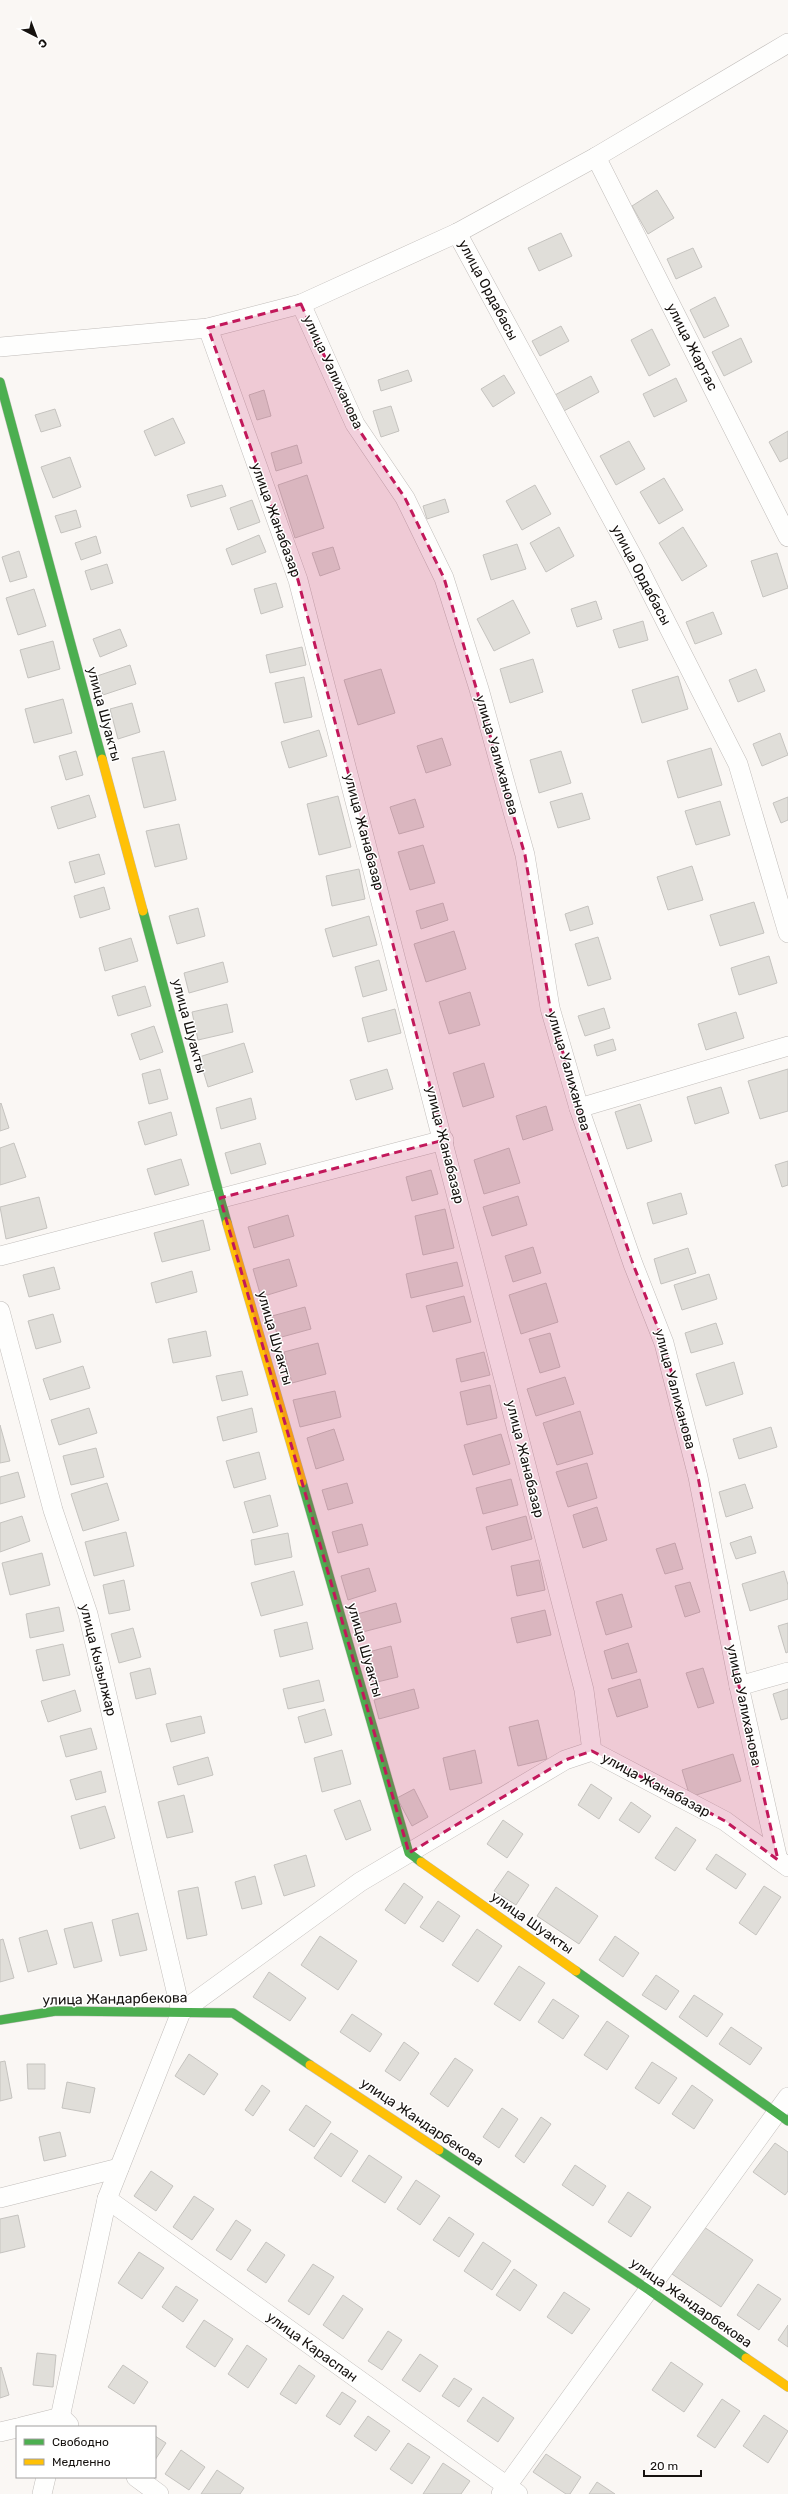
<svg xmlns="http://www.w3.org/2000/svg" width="788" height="2494" font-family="Rubik,sans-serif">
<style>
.building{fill:#e0ded9;stroke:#c5c3bf}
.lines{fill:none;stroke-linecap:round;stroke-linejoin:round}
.street-casing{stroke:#c1bdba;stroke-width:20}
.fast-casing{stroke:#c1bdba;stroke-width:10}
.slow-casing{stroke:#c1bdba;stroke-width:10}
.street{stroke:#fefefd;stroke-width:19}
.fast{stroke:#4caf50;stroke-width:9}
.slow{stroke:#ffc107;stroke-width:9}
.marked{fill:#c2185b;fill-opacity:0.2;stroke:#c2185b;stroke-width:3;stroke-dasharray:8 5;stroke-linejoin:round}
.labels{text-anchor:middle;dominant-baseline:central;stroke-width:3;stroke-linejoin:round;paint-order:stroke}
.street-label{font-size:14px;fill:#16120f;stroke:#fff}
</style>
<rect width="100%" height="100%" fill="#faf7f4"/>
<g class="building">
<polygon points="657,190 674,218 648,234 632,206"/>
<polygon points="561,233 572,256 539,271 528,248"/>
<polygon points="693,248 702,267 676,279 667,259"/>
<polygon points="715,297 729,326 704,338 690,310"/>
<polygon points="561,326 569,341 540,356 532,341"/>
<polygon points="652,329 670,365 649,376 631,340"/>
<polygon points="741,338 752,362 724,376 712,352"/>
<polygon points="408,370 412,381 381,391 378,380"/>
<polygon points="504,375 515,393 493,407 481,389"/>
<polygon points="591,376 599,392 562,412 553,396"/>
<polygon points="676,378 687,401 654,417 643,394"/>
<polygon points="264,390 271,416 257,420 249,395"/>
<polygon points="391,406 399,431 381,437 373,411"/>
<polygon points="55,409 61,426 41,432 35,415"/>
<polygon points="173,418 185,443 155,456 144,431"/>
<polygon points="788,431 788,458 780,462 769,442"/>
<polygon points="629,441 645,469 616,485 600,456"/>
<polygon points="297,445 302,463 276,471 271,453"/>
<polygon points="70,457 81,487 53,498 41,467"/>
<polygon points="307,475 324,528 295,538 278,485"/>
<polygon points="664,478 683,510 659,524 640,492"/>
<polygon points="222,485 226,496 191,507 187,495"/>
<polygon points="535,485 551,514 522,530 506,501"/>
<polygon points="445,499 449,512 427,519 423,506"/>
<polygon points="252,500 260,522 238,530 230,508"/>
<polygon points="76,510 81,527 61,533 55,516"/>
<polygon points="559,527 574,556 546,572 530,543"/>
<polygon points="683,527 707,566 682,581 659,543"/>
<polygon points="259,535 266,552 232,565 226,549"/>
<polygon points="96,536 101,553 81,560 75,543"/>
<polygon points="517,544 526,569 491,580 483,555"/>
<polygon points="333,547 340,569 320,576 312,553"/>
<polygon points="19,551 27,577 10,582 2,557"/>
<polygon points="777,553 788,588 763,597 751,561"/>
<polygon points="107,564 113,583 91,590 85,571"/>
<polygon points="276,583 283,607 261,614 254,589"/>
<polygon points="34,589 46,626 18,635 6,598"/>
<polygon points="513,600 530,633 494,651 477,619"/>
<polygon points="596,601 602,619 577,627 571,609"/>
<polygon points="713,612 722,634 695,644 686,622"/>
<polygon points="643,621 648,640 619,648 613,630"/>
<polygon points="120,629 127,646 100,657 93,639"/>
<polygon points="53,641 60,669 28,678 20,650"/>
<polygon points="302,647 306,665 270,673 266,655"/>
<polygon points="533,659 543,692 510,703 500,669"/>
<polygon points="130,665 136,684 103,695 97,676"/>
<polygon points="381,669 395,713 358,725 344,680"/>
<polygon points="756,669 765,691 738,702 729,680"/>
<polygon points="678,676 688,709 642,723 632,690"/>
<polygon points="304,677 312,717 284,723 275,683"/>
<polygon points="63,699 72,733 34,743 25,709"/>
<polygon points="132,703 140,732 118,739 110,709"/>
<polygon points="319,730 327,756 289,768 281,742"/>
<polygon points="780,733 788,755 762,766 753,744"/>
<polygon points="442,738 451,765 426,773 417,746"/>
<polygon points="711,748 722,785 678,798 667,761"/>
<polygon points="76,751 83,775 66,780 59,756"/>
<polygon points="164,751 176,800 144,808 132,758"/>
<polygon points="561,751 571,783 539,793 530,760"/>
<polygon points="582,793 590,819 558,828 550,802"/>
<polygon points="89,795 96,817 58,829 51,807"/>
<polygon points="338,796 351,847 319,855 307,804"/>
<polygon points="788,797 788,820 781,823 773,803"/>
<polygon points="415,799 424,827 399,834 390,807"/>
<polygon points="720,801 730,835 696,845 685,811"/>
<polygon points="179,824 187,859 155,867 146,831"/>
<polygon points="423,845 435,883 410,890 398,852"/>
<polygon points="99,854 105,874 75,883 69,862"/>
<polygon points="692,866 703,900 668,910 657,877"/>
<polygon points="359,869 365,899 332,906 326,876"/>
<polygon points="104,887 110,909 80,918 74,896"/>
<polygon points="754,902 764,933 720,946 710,915"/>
<polygon points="443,903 448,920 421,929 416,911"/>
<polygon points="588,906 593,924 570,931 565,914"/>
<polygon points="198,908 205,936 177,944 169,916"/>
<polygon points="369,916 377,945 333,957 325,929"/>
<polygon points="454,931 466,969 426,982 414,944"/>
<polygon points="598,937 611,979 588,986 575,944"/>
<polygon points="131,938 138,961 105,971 99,948"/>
<polygon points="769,956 777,983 739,995 731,968"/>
<polygon points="379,960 387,990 363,997 355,967"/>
<polygon points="223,962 228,982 189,993 184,973"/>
<polygon points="145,986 151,1006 118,1016 112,996"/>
<polygon points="470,992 480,1025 449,1034 439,1002"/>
<polygon points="227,1004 233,1032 198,1040 192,1012"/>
<polygon points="604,1008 610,1028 585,1036 578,1016"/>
<polygon points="395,1009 401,1033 368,1042 362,1018"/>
<polygon points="736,1012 744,1038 706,1050 698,1024"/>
<polygon points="154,1026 163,1052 140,1060 131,1034"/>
<polygon points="613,1039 616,1050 597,1056 594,1045"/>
<polygon points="244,1043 253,1072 208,1087 199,1057"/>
<polygon points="484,1063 494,1097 463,1107 453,1073"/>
<polygon points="160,1069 168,1099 149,1104 142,1074"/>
<polygon points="387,1069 393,1089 356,1100 350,1080"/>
<polygon points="788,1069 788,1111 760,1119 748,1081"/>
<polygon points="721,1087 729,1113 695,1124 687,1097"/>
<polygon points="251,1098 256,1119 221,1129 216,1108"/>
<polygon points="1,1103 9,1128 0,1131 0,1104"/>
<polygon points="640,1104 652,1141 627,1149 615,1112"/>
<polygon points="546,1106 553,1130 523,1140 516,1116"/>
<polygon points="171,1112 177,1135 145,1145 138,1122"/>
<polygon points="14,1143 26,1177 0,1185 0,1148"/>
<polygon points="260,1143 266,1164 231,1174 225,1153"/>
<polygon points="509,1148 520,1183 484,1194 474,1160"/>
<polygon points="181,1159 189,1185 155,1195 147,1169"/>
<polygon points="788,1161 788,1185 782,1187 775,1165"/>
<polygon points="431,1170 438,1194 412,1201 406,1177"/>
<polygon points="681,1193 687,1214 653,1224 647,1203"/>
<polygon points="518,1196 527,1225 492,1236 483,1207"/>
<polygon points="39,1197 47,1228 6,1239 0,1207"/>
<polygon points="445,1209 454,1248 423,1255 415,1216"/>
<polygon points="288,1215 294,1236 254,1248 248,1227"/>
<polygon points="203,1220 210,1250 162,1262 154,1233"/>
<polygon points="533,1247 541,1273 513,1282 505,1256"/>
<polygon points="688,1248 696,1273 661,1284 654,1259"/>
<polygon points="289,1259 297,1286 261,1297 253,1269"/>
<polygon points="457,1262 463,1286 411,1298 406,1274"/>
<polygon points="54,1267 60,1289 29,1297 23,1275"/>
<polygon points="192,1271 197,1292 156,1303 151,1283"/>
<polygon points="709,1274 717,1299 682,1310 674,1285"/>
<polygon points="546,1283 558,1322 521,1334 509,1295"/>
<polygon points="464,1296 471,1322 433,1332 426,1306"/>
<polygon points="305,1307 311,1329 278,1338 272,1316"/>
<polygon points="53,1314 61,1342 36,1349 28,1321"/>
<polygon points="716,1323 723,1344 691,1353 685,1333"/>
<polygon points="206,1331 211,1356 173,1363 168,1339"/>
<polygon points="550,1333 560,1367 540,1373 529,1339"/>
<polygon points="318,1343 326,1374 292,1383 284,1352"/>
<polygon points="484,1352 490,1375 461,1382 456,1359"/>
<polygon points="734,1362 743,1394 706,1406 696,1374"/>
<polygon points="83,1366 90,1388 50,1400 43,1379"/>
<polygon points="242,1371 248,1395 222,1401 216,1376"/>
<polygon points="565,1377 574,1404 536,1416 527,1389"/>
<polygon points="490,1385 497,1418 467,1425 460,1392"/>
<polygon points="335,1391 341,1417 300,1427 293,1400"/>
<polygon points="89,1408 97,1433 59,1445 51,1420"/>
<polygon points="252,1408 257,1432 223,1441 217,1417"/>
<polygon points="580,1411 593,1454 557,1465 543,1423"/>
<polygon points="0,1425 10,1461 0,1463"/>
<polygon points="771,1427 777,1447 739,1459 733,1439"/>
<polygon points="334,1429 344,1460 316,1469 307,1438"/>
<polygon points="501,1434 510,1464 473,1475 464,1445"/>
<polygon points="96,1448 104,1477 71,1485 63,1456"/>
<polygon points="259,1452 266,1479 234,1488 226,1461"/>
<polygon points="587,1463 597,1498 568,1507 556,1472"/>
<polygon points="18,1472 25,1497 0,1504 0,1477"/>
<polygon points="511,1479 518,1505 483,1514 476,1488"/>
<polygon points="107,1483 119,1520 83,1531 71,1494"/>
<polygon points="347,1483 353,1503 328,1510 322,1490"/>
<polygon points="745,1484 753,1508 726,1517 719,1492"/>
<polygon points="270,1495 278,1526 253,1533 244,1502"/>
<polygon points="597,1507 607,1540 583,1548 573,1515"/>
<polygon points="22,1516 30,1541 0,1552 0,1523"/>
<polygon points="526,1516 532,1539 492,1550 486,1527"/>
<polygon points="362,1524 368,1545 338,1553 332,1532"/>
<polygon points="126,1532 134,1566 94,1576 85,1542"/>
<polygon points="288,1533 292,1557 255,1565 251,1540"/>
<polygon points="751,1536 756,1553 736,1559 730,1543"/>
<polygon points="675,1543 683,1569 665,1574 656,1549"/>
<polygon points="42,1553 50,1585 10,1595 2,1563"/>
<polygon points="539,1560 545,1590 517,1596 511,1566"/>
<polygon points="369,1568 376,1591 348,1600 341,1576"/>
<polygon points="294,1571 303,1605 261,1616 251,1583"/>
<polygon points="784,1571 788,1585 788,1599 750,1611 742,1584"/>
<polygon points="124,1580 130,1610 109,1614 103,1585"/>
<polygon points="690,1582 700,1612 685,1617 675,1586"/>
<polygon points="622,1594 632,1627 606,1635 596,1602"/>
<polygon points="396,1603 401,1622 359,1633 354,1615"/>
<polygon points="59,1607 64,1631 30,1638 26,1614"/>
<polygon points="545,1610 551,1635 517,1643 511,1618"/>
<polygon points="307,1622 313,1649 280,1657 274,1630"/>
<polygon points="788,1623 788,1652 786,1653 778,1626"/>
<polygon points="133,1628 141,1657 119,1663 111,1634"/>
<polygon points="628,1643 637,1672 612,1679 604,1651"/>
<polygon points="63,1644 70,1675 43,1681 36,1650"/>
<polygon points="391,1646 398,1677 373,1683 365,1653"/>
<polygon points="150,1668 156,1694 136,1699 130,1673"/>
<polygon points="703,1668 714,1703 698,1708 686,1673"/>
<polygon points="640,1679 648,1707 617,1717 608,1689"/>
<polygon points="319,1680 324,1701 288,1709 283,1689"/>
<polygon points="414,1689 419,1708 379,1719 374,1700"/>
<polygon points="788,1689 788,1718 781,1720 773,1694"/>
<polygon points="75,1690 81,1711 48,1722 41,1701"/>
<polygon points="325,1709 332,1735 305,1743 298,1717"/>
<polygon points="201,1716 205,1733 171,1742 166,1724"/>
<polygon points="538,1720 547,1759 518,1766 509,1727"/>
<polygon points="91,1728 97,1749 66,1757 60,1736"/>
<polygon points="342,1750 351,1784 322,1792 314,1758"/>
<polygon points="475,1750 482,1783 450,1790 443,1758"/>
<polygon points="733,1754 741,1781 690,1797 682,1770"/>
<polygon points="208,1757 213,1775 178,1785 173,1767"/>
<polygon points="101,1771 106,1792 76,1800 70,1780"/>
<polygon points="591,1784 612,1798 599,1819 578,1805"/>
<polygon points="414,1789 428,1817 412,1826 397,1798"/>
<polygon points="184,1795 193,1832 167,1838 158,1802"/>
<polygon points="360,1800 371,1830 346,1840 334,1810"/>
<polygon points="631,1802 651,1816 639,1833 619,1820"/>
<polygon points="105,1806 115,1838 80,1849 71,1816"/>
<polygon points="503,1820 523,1834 507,1858 487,1844"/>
<polygon points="676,1827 696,1840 675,1871 655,1858"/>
<polygon points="716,1854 746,1874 736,1889 706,1869"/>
<polygon points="306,1855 315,1886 284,1896 274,1865"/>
<polygon points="508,1871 529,1885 516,1905 494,1891"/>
<polygon points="255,1876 262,1904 242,1909 235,1882"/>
<polygon points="404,1883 423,1897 405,1924 385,1910"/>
<polygon points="764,1886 781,1897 756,1935 739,1923"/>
<polygon points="198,1887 207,1935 187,1939 178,1891"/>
<polygon points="556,1887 598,1916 579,1944 537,1916"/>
<polygon points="438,1901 460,1916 443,1942 420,1927"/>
<polygon points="138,1913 147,1950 120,1956 112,1920"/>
<polygon points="92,1922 102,1961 74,1968 64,1929"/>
<polygon points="477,1929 502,1946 478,1982 452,1965"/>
<polygon points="47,1930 57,1964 28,1972 19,1938"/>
<polygon points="320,1936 357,1961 338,1990 301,1965"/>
<polygon points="615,1936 639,1953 623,1977 599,1960"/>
<polygon points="3,1939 14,1978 0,1982 0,1940"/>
<polygon points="519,1966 545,1983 520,2021 494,2004"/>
<polygon points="269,1972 306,1998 290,2021 253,1997"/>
<polygon points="656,1975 679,1991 666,2010 642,1995"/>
<polygon points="694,1995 723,2014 707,2037 679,2017"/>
<polygon points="553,1999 579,2016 563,2039 538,2022"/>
<polygon points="352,2014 382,2034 370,2052 340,2032"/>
<polygon points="607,2021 629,2036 607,2070 584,2055"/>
<polygon points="731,2027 762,2048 750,2065 719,2044"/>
<polygon points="404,2042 419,2053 400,2081 385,2071"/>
<polygon points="189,2054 218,2074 204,2095 175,2076"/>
<polygon points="455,2058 473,2070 448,2107 430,2094"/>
<polygon points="5,2061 12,2098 0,2101 0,2062"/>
<polygon points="652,2062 677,2078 659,2104 635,2088"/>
<polygon points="27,2064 45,2064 45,2089 28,2089"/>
<polygon points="67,2082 95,2088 90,2113 62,2108"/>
<polygon points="262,2085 270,2091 253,2116 245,2110"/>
<polygon points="692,2085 713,2100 694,2129 672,2114"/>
<polygon points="306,2105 331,2122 314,2147 289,2130"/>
<polygon points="502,2108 518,2119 499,2148 483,2137"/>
<polygon points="541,2117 551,2124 524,2163 515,2156"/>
<polygon points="60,2132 66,2156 44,2161 39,2137"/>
<polygon points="331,2133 358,2151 341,2177 314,2158"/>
<polygon points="775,2143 788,2152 788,2191 785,2195 753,2172"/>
<polygon points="369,2155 402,2177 385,2203 352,2181"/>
<polygon points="575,2165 606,2186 593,2206 562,2185"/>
<polygon points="151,2171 173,2186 156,2211 134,2196"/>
<polygon points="416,2180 440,2196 420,2225 397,2209"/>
<polygon points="628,2192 651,2207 631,2237 608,2222"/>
<polygon points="194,2196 214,2209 192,2240 173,2227"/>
<polygon points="18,2215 25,2247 0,2253 0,2219"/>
<polygon points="449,2217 474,2234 459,2257 433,2240"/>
<polygon points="236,2220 251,2230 231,2260 216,2250"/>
<polygon points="704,2227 753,2260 721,2307 672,2274"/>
<polygon points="266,2242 285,2255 266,2283 247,2270"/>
<polygon points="483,2242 511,2261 492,2290 464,2271"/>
<polygon points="139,2252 164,2268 142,2299 118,2283"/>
<polygon points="313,2264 334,2277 309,2315 288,2301"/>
<polygon points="514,2269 537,2285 520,2311 496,2295"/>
<polygon points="758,2284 781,2299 759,2330 737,2315"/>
<polygon points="176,2286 198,2300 183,2322 162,2307"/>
<polygon points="564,2292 590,2309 572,2334 547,2317"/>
<polygon points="343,2295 363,2309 343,2339 323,2325"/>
<polygon points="204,2320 233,2339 215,2367 186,2347"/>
<polygon points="788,2325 788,2347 778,2340"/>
<polygon points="388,2331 402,2340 382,2370 368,2361"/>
<polygon points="247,2345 267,2359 248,2388 228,2374"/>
<polygon points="37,2353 56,2355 53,2387 33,2385"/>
<polygon points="420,2354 438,2366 420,2392 402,2380"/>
<polygon points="671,2362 703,2384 684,2412 652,2390"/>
<polygon points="123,2365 148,2382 134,2404 108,2387"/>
<polygon points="299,2365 315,2376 296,2404 280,2394"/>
<polygon points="1,2367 9,2395 0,2398 0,2368"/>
<polygon points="454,2378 472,2389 459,2407 442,2396"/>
<polygon points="342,2392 356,2401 340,2425 326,2416"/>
<polygon points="483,2397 514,2418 498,2442 467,2421"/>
<polygon points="722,2399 740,2411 715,2448 697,2436"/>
<polygon points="764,2415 788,2431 768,2463 743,2446"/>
<polygon points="368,2416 390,2431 376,2451 354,2436"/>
<polygon points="155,2436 166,2443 155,2460"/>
<polygon points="408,2443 430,2457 412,2484 390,2469"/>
<polygon points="181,2450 205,2467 189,2490 165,2474"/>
<polygon points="546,2454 581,2477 570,2494 566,2494 533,2472"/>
<polygon points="443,2463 470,2481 461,2494 423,2494"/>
<polygon points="217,2470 244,2488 240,2494 201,2494"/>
<polygon points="597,2482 615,2494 589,2494"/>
</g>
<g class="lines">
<defs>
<g id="street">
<polyline points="596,157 788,537"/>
<polyline points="457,233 636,563 738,764 788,933"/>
<polyline points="301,304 355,424 405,498 444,578 479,689 525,855 550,1008 579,1108 633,1264 664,1343 698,1477 739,1686 778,1860"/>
<polyline points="208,328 298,580 584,1690 592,1751 725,1821 788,1867"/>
<polyline points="0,347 208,328 301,304 457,233 596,157 788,43"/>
<polyline points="579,1108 788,1046"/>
<polyline points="0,1256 444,1140"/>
<polyline points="0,1311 53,1510 88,1614 181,2012"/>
<polyline points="739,1686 788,1672"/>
<polyline points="0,2198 119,2168"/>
<polyline points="107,2199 518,2494"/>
<polyline points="21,2427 61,2417 69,2425"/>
<polyline points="58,2427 107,2199 181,2012 360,1882 565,1760 592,1751"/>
<polyline points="0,2432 17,2428"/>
<polyline points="136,2477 159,2494"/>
<polyline points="42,2494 46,2477"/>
<polyline points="501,2494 788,2097"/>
</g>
<g id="fast">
<polyline points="0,382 102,759"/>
<polyline points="143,911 227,1223"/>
<polyline points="302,1482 409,1853 421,1862"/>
<polyline points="576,1971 788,2121"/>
<polyline points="0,2020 56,2011 233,2013 310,2065"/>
<polyline points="439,2150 649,2290 746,2358"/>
</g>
<g id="slow">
<polyline points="102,759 143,911"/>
<polyline points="227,1223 302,1482"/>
<polyline points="421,1862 576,1971"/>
<polyline points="310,2065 439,2150"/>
<polyline points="746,2358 788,2387"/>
</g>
</defs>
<use href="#street" class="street-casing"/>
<use href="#fast" class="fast-casing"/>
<use href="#slow" class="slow-casing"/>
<use href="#street" class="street"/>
<use href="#fast" class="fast"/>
<use href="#slow" class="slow"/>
</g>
<path class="marked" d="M301 304 355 424 405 498 444 578 525 855 550 1008 579 1108 633 1264 664 1343 698 1477 739 1686 778 1860 725 1821 592 1751 565 1760 409 1853 220 1198 444 1140 298 580 208 328Z"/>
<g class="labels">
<g class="street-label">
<text transform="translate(488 290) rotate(62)">улица Ордабасы</text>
<text transform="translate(692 347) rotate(63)">улица Жартас</text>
<text transform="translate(333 372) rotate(65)">улица Уалиханова</text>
<text transform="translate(276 520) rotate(70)">улица Жанабазар</text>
<text transform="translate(641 575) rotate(62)">улица Ордабасы</text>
<text transform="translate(104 714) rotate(75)">улица Шуакты</text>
<text transform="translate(497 755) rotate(74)">улица Уалиханова</text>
<text transform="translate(364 832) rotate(75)">улица Жанабазар</text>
<text transform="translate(189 1026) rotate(75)">улица Шуакты</text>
<text transform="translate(569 1071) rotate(74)">улица Уалиханова</text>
<text transform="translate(445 1145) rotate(76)">улица Жанабазар</text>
<text transform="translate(275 1338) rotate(74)">улица Шуакты</text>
<text transform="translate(675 1389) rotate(75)">улица Уалиханова</text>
<text transform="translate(525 1459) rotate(76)">улица Жанабазар</text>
<text transform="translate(365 1650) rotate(74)">улица Шуакты</text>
<text transform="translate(98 1660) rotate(76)">улица Кызылжар</text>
<text transform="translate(744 1705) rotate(78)">улица Уалиханова</text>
<text transform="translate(656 1785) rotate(28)">улица Жанабазар</text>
<text transform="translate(532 1923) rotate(35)">улица Шуакты</text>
<text transform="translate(115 1999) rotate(-1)">улица Жандарбекова</text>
<text transform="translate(422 2122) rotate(34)">улица Жандарбекова</text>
<text transform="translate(691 2303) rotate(35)">улица Жандарбекова</text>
<text transform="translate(312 2347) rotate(36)">улица Караспан</text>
</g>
</g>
<rect x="16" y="2426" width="140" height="52" fill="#ffffff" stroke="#a2a09f"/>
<rect x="24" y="2439" width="20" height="6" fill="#4caf50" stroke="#a2a09f"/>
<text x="52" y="2446" font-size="12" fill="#16120f">Свободно</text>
<rect x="24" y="2459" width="20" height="6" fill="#ffc107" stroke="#a2a09f"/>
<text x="52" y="2466" font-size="12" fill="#16120f">Медленно</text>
<g transform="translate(36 36) rotate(138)" stroke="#ffffff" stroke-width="3" paint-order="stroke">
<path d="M0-3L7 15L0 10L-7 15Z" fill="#16120f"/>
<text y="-6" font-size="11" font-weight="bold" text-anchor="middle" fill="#16120f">С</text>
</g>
<path d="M644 2470v6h57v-6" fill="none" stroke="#16120f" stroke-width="2"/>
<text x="650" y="2470" font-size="12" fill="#16120f" stroke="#ffffff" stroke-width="3" paint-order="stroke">20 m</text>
</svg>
